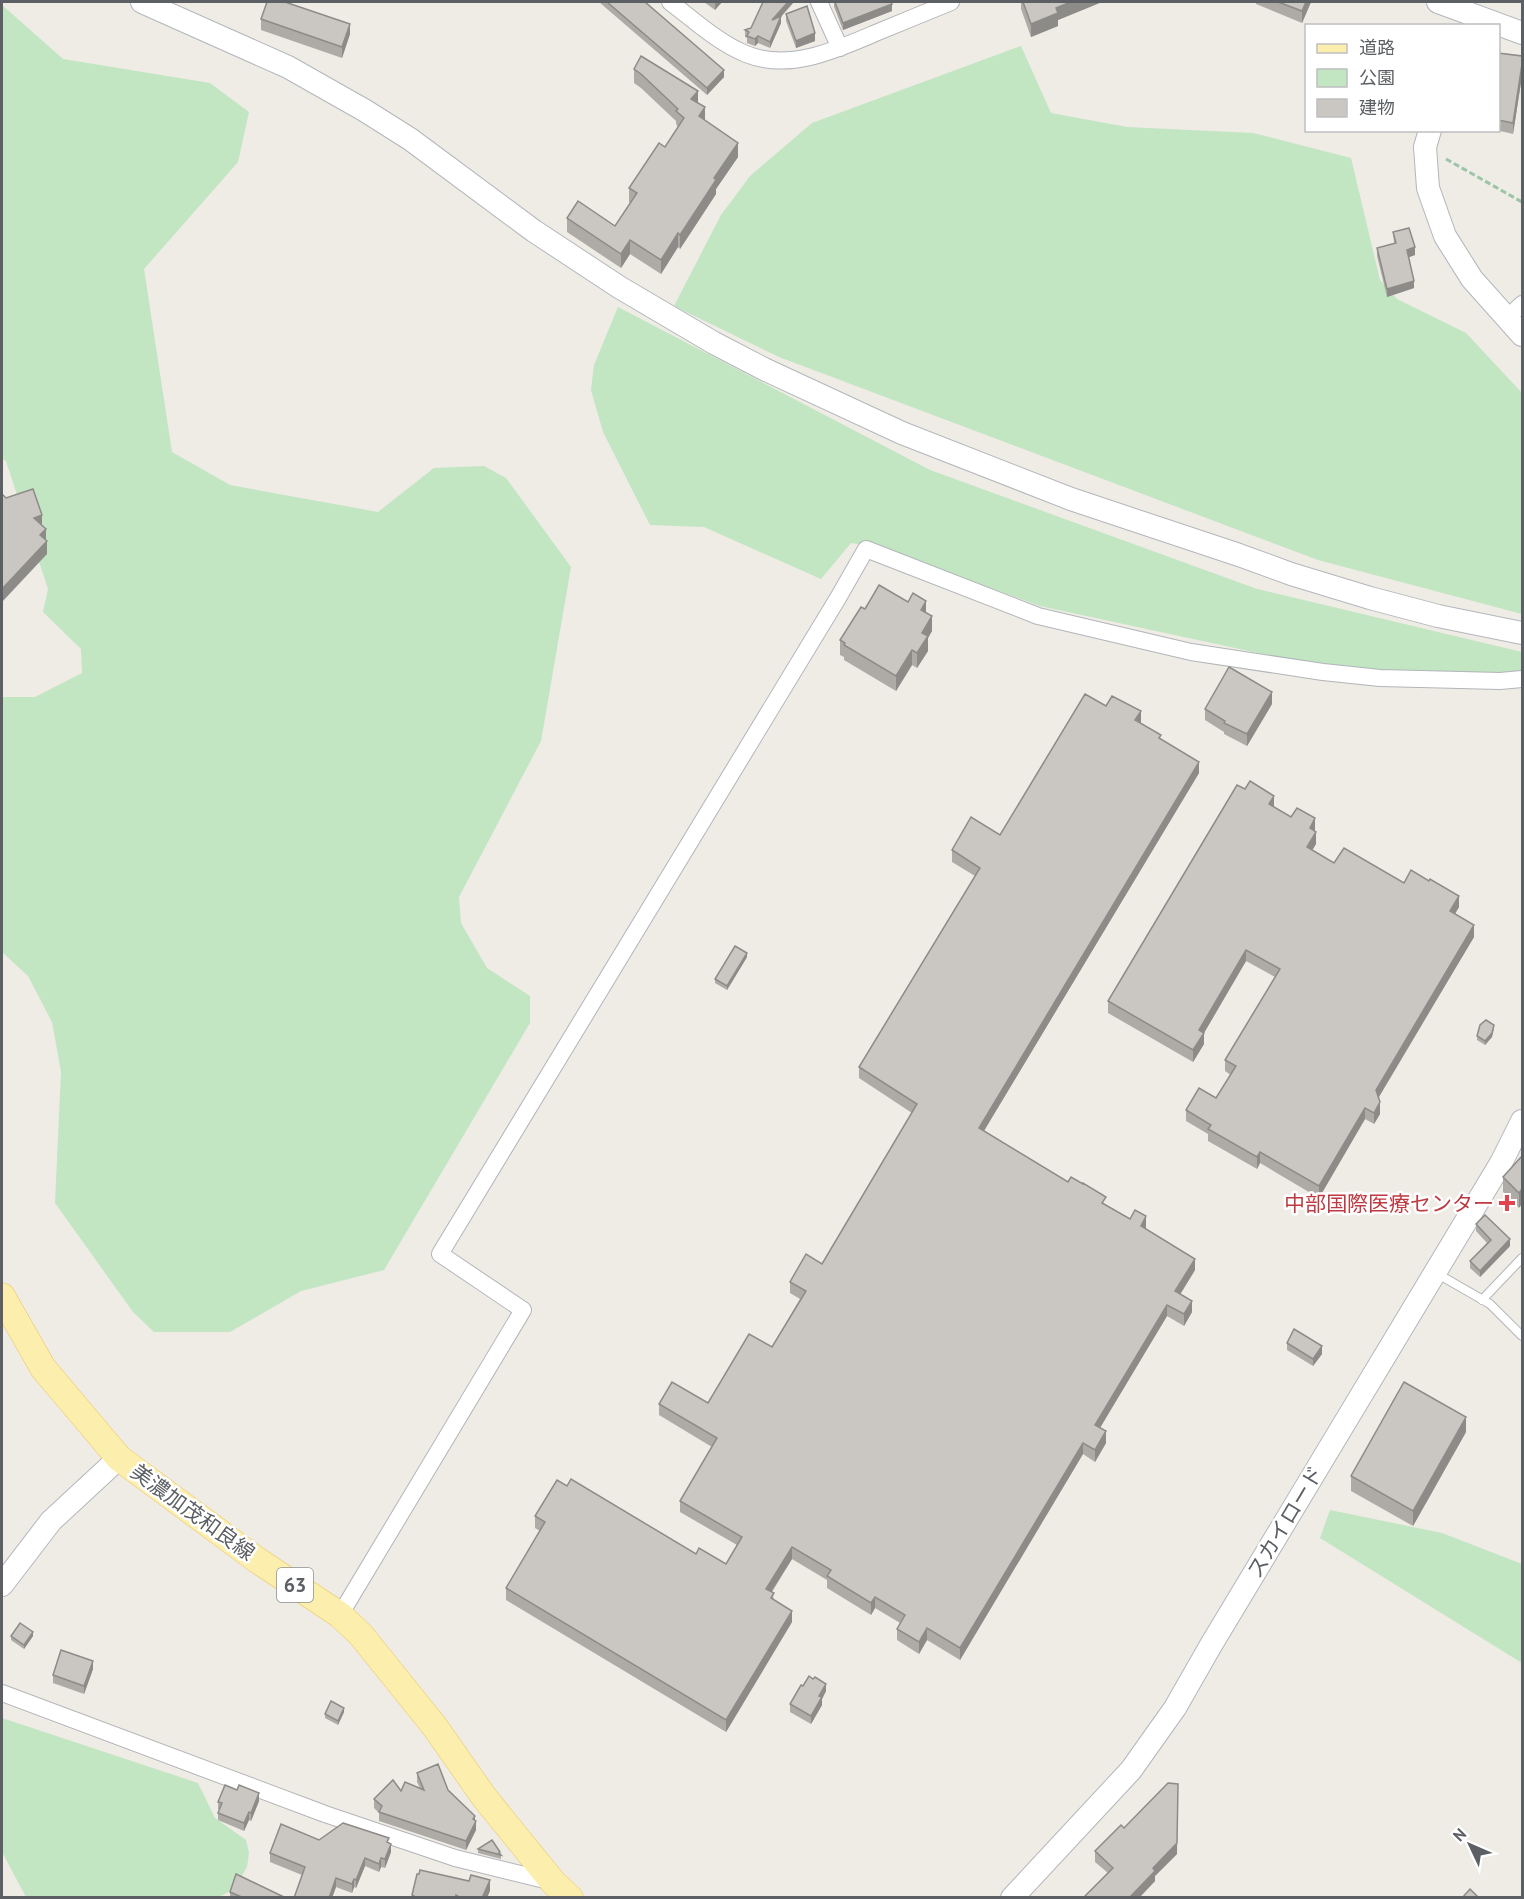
<svg xmlns="http://www.w3.org/2000/svg" width="1524" height="1899" font-family="'PT Sans','Noto Sans JP',sans-serif">
<style>
.green{fill:#c2e5c2}
.lines{fill:none;stroke-linecap:round;stroke-linejoin:round}
.lane-casing{stroke:#b2b5b9;stroke-width:10}
.street-casing{stroke:#b2b5b9;stroke-width:18}
.secondary-casing{stroke:#b3b7bb;stroke-width:24}
.primary-casing{stroke:#ecc460;stroke-width:27}
.path{stroke:#9cc5a7;stroke-width:3;stroke-dasharray:6 3;stroke-linecap:butt}
.lane{stroke:#fff;stroke-width:8}
.street{stroke:#fff;stroke-width:16}
.secondary{stroke:#fff;stroke-width:22}
.primary{stroke:#fceeac;stroke-width:26}
.wall{fill:#aeaba7}
.shaded-wall{fill:#8d8b88}
.building{fill:#cac7c2;stroke:#8d8b88;stroke-width:1.5}
.health-dot{fill:#e0444e;stroke:#fff;stroke-width:2}
.labels{text-anchor:middle;dominant-baseline:central;stroke-width:5;stroke-linejoin:round;paint-order:stroke}
.shield{fill:#fff;stroke:#8d9092;stroke-width:1.5}
.shield-label{font-size:20px;font-weight:bold;fill:#5c6064}
.health-label{font-size:21px;fill:#be3a42;stroke:#fff;text-anchor:end}
.street-label{font-size:21px;fill:#5c6064;stroke:#fff}
</style>
<rect width="100%" height="100%" fill="#eeece5"/>
<g class="green">
<polygon points="2,5 63,59 210,83 249,112 238,162 144,269 172,452 230,485 378,512 434,468 484,466 506,478 571,567 541,741 459,897 461,923 487,968 530,996 530,1023 384,1270 301,1291 230,1332 154,1332 133,1312 55,1203 61,1072 52,1022 28,976 2,952 2,697 35,697 82,673 81,649 43,612 48,589 6,461 2,459"/>
<polygon points="1021,46 1051,113 1127,127 1253,133 1351,158 1380,280 1397,299 1466,333 1522,393 1522,614 1318,560 779,357 674,306 721,215 750,176 812,123"/>
<polygon points="618,307 930,470 1257,589 1522,652 1522,679 1446,677 1305,663 1040,606 877,547 851,543 821,579 704,527 650,525 603,432 591,390 594,365"/>
<polygon points="1330,1510 1442,1533 1522,1564 1522,1663 1320,1538"/>
<polygon points="2,1718 198,1783 215,1818 246,1840 249,1853 247,1867 234,1889 221,1896 211,1898 26,1897 2,1852"/>
</g>
<g class="lines">
<defs>
<g id="lane">
<polyline points="1436,1273 1490,1304 1522,1336"/>
<polyline points="1482,1300 1522,1258"/>
</g>
<g id="street">
<path d="M670 2C694 20 717 42 746 54 790 72 838 49 878 32 902 22 927 12 951 2"/>
<polyline points="819,2 840,48"/>
<polyline points="1507,318 1522,304"/>
<polyline points="340,1615 523,1310 440,1254 838,598 866,549 1038,616 1191,652 1323,672 1380,678 1500,681 1522,679"/>
<polyline points="2,1693 325,1814 455,1858 553,1882"/>
</g>
<g id="secondary">
<polyline points="142,2 288,67 364,110 410,139 534,231 619,287 714,343 766,370 902,433 1071,499 1239,555 1291,574 1370,598 1438,616 1522,633"/>
<polyline points="1438,2 1522,33"/>
<polyline points="1430,130 1425,147 1428,188 1445,236 1472,279 1522,335"/>
<polyline points="2,1585 51,1521 119,1458"/>
<polyline points="1012,1898 1131,1770 1175,1708 1211,1645 1501,1163 1522,1121"/>
</g>
<polyline id="primary" points="2,1296 43,1368 119,1458 257,1560 340,1615 361,1635 435,1727 484,1797 553,1882 570,1898"/>
</defs>
<use href="#lane" class="lane-casing"/>
<use href="#street" class="street-casing"/>
<use href="#secondary" class="secondary-casing"/>
<use href="#primary" class="primary-casing"/>
<polyline class="path" points="1446,159 1522,202"/>
<use href="#lane" class="lane"/>
<use href="#street" class="street"/>
<use href="#secondary" class="secondary"/>
<use href="#primary" class="primary"/>
</g>
<g class="wall">
<polygon points="599,2 645,2 724,77 707,95"/>
<polygon points="704,2 722,2 715,10"/>
<polygon points="834,2 891,2 892,11 843,30 834,7"/>
<polygon points="1021,2 1102,2 1058,20 1058,26 1031,37 1021,9"/>
<polygon points="1256,2 1311,2 1302,23 1256,4"/>
<polygon points="786,14 815,41 796,48 786,21"/>
<polygon points="781,16 781,23 770,48 758,43 755,46 747,43 747,38 745,37 745,30"/>
<polygon points="261,19 350,34 342,58 261,30"/>
<polygon points="1498,53 1522,56 1522,76 1513,134 1496,130 1498,130"/>
<polygon points="634,69 698,103 705,120 738,157 716,189 716,194 680,249 678,247 661,274 630,254 621,268 567,232 567,218 615,226 630,203 629,202 629,188 665,147 678,127 676,124 676,121 641,88 634,83"/>
<polygon points="1393,232 1415,255 1408,257 1414,288 1387,297 1377,256 1377,248 1394,243"/>
<polygon points="865,609 926,613 932,631 928,638 928,651 917,668 912,665 896,691 844,660 844,657 840,655 840,640"/>
<polygon points="1272,704 1247,746 1224,734 1224,732 1205,720 1205,709"/>
<polygon points="1106,706 1141,723 1161,739 1199,773 984,1131 1130,1219 1146,1228 1146,1229 1195,1270 1180,1294 1192,1312 1184,1326 1167,1316 1100,1428 1106,1443 1095,1462 1083,1454 960,1660 927,1640 919,1654 897,1640 897,1629 900,1623 875,1608 871,1615 827,1588 827,1580 792,1559 772,1592 774,1600 792,1622 726,1732 506,1600 506,1588 540,1531 535,1528 535,1516 567,1486 696,1554 726,1564 737,1545 680,1512 680,1501 712,1447 659,1415 659,1404 708,1403 772,1347 800,1299 790,1293 790,1282 822,1264 912,1113 859,1078 859,1067 975,876 952,862 952,850 1000,835"/>
<polygon points="1245,789 1291,817 1315,830 1314,831 1316,844 1312,850 1334,863 1404,883 1459,907 1455,914 1474,937 1378,1097 1380,1114 1374,1124 1365,1119 1319,1198 1260,1163 1257,1169 1208,1141 1208,1134 1186,1121 1186,1110 1216,1098 1231,1075 1225,1071 1225,1060 1275,977 1246,961 1204,1033 1204,1044 1193,1062 1108,1013 1108,1001"/>
<polygon points="747,957 727,990 715,983 715,979"/>
<polygon points="1494,1029 1492,1037 1485,1045 1477,1040 1477,1036"/>
<polygon points="1522,1156 1519,1208 1503,1192 1503,1177"/>
<polygon points="1476,1224 1510,1246 1480,1277 1470,1268 1470,1261 1487,1243 1476,1231"/>
<polygon points="1287,1343 1322,1354 1313,1366 1287,1350"/>
<polygon points="1466,1432 1413,1526 1351,1491 1351,1476"/>
<polygon points="11,1636 33,1636 24,1649 11,1640"/>
<polygon points="93,1669 84,1694 53,1683 53,1675"/>
<polygon points="803,1686 826,1691 822,1699 822,1705 811,1724 790,1712 790,1704"/>
<polygon points="344,1712 338,1725 325,1718 325,1714"/>
<polygon points="417,1773 448,1790 475,1820 476,1830 466,1850 379,1821 379,1813 374,1808 374,1799 401,1791 420,1788 417,1782"/>
<polygon points="259,1801 251,1821 249,1820 244,1831 218,1820 218,1813 220,1810 218,1809 218,1802"/>
<polygon points="1124,1828 1177,1854 1155,1876 1155,1881 1139,1898 1083,1898 1108,1873 1095,1862 1095,1851"/>
<polygon points="319,1840 389,1843 391,1852 385,1868 381,1867 379,1872 365,1866 356,1888 354,1887 352,1893 336,1887 332,1898 294,1898 302,1875 270,1862 270,1853"/>
<polygon points="478,1849 500,1853 501,1855 501,1859 478,1853"/>
<polygon points="230,1892 286,1898 230,1898"/>
</g>
<g class="shaded-wall">
<polygon points="716,2 722,2 715,10 715,3"/>
<polygon points="788,2 794,2 772,27 772,20"/>
<polygon points="1071,2 1102,2 1058,20 1058,26 1031,37 1031,24 1056,8"/>
<polygon points="1306,2 1311,2 1302,23 1302,11"/>
<polygon points="892,4 892,11 843,30 843,23"/>
<polygon points="781,16 781,23 770,48 770,42"/>
<polygon points="350,24 350,34 342,58 342,47"/>
<polygon points="815,33 815,41 796,48 796,41"/>
<polygon points="758,36 758,43 755,46 755,39"/>
<polygon points="1522,64 1522,76 1513,134 1513,123"/>
<polygon points="724,70 724,77 707,95 707,88"/>
<polygon points="698,91 698,105 691,99"/>
<polygon points="705,107 705,121 699,116"/>
<polygon points="738,143 738,157 716,189 716,194 680,249 680,235 714,178"/>
<polygon points="678,233 678,247 661,274 661,260"/>
<polygon points="630,240 630,254 621,268 621,254"/>
<polygon points="1415,247 1415,255 1407,258 1407,250"/>
<polygon points="1414,281 1414,288 1387,297 1387,289"/>
<polygon points="42,515 42,528 34,518"/>
<polygon points="46,529 46,542 40,535"/>
<polygon points="47,541 47,554 2,602 2,589"/>
<polygon points="926,601 926,616 921,610"/>
<polygon points="932,616 932,631 928,638 928,651 917,668 917,653 922,633"/>
<polygon points="912,650 912,665 896,691 896,676"/>
<polygon points="1272,692 1272,704 1247,746 1247,734"/>
<polygon points="1141,711 1141,723 1135,720"/>
<polygon points="1199,762 1199,773 979,1139 979,1128"/>
<polygon points="1274,796 1274,807 1269,804"/>
<polygon points="1315,818 1315,830 1310,840 1310,828"/>
<polygon points="1316,832 1316,844 1307,859 1307,847"/>
<polygon points="1459,896 1459,907 1450,922 1450,911"/>
<polygon points="1474,925 1474,937 1376,1102 1376,1090"/>
<polygon points="1246,950 1246,961 1204,1033 1204,1044 1193,1062 1193,1050 1199,1030"/>
<polygon points="747,953 747,957 727,990 727,986"/>
<polygon points="1494,1025 1492,1037 1485,1045 1485,1041"/>
<polygon points="1380,1102 1380,1114 1374,1124 1374,1113"/>
<polygon points="1365,1108 1365,1119 1319,1198 1319,1186"/>
<polygon points="1260,1152 1260,1163 1257,1169 1257,1157"/>
<polygon points="1522,1189 1522,1204 1519,1208 1519,1193"/>
<polygon points="1146,1216 1146,1228 1141,1237 1141,1226"/>
<polygon points="1510,1239 1510,1246 1480,1277 1480,1271"/>
<polygon points="1195,1259 1195,1270 1175,1303 1175,1291"/>
<polygon points="1192,1301 1192,1312 1184,1326 1184,1314"/>
<polygon points="1167,1305 1167,1316 1095,1436 1095,1425"/>
<polygon points="1322,1346 1322,1354 1313,1366 1313,1359"/>
<polygon points="1466,1417 1466,1432 1413,1526 1413,1511"/>
<polygon points="1106,1431 1106,1443 1095,1462 1095,1450"/>
<polygon points="1083,1443 1083,1454 960,1660 960,1648"/>
<polygon points="792,1547 792,1559 766,1600 766,1589"/>
<polygon points="875,1597 875,1608 871,1615 871,1603"/>
<polygon points="792,1611 792,1622 726,1732 726,1720"/>
<polygon points="927,1628 927,1640 919,1654 919,1642"/>
<polygon points="33,1632 33,1636 24,1649 24,1645"/>
<polygon points="93,1661 93,1669 84,1694 84,1686"/>
<polygon points="826,1684 826,1691 822,1699 822,1705 811,1724 811,1716 819,1696"/>
<polygon points="344,1708 344,1712 338,1725 338,1721"/>
<polygon points="1178,1784 1177,1854 1155,1876 1155,1881 1139,1898 1129,1898 1153,1868"/>
<polygon points="259,1793 259,1801 251,1821 251,1813"/>
<polygon points="249,1812 249,1820 244,1831 244,1823"/>
<polygon points="475,1816 475,1823 476,1821 476,1830 466,1850 466,1841 473,1819"/>
<polygon points="391,1844 391,1852 385,1868 385,1859"/>
<polygon points="365,1858 365,1866 356,1888 356,1880"/>
<polygon points="381,1858 381,1867 379,1872 379,1864"/>
<polygon points="336,1878 336,1887 332,1898 329,1898"/>
<polygon points="354,1879 354,1887 352,1893 352,1884"/>
<polygon points="490,1880 490,1891 487,1898 482,1898"/>
</g>
<g class="building">
<polygon points="267,2 285,2 350,24 342,47 261,19"/>
<polygon points="607,2 645,2 724,70 707,88"/>
<polygon points="763,2 788,2 772,20 781,16 770,42 758,36 755,39 747,36 749,32 745,30 751,28"/>
<polygon points="835,2 891,2 892,4 843,23"/>
<polygon points="1023,2 1071,2 1056,8 1058,13 1031,24"/>
<polygon points="1278,2 1306,2 1302,11"/>
<polygon points="807,6 815,33 796,41 786,14"/>
<polygon points="1498,53 1522,56 1522,64 1513,123 1498,120"/>
<polygon points="641,56 698,91 691,99 705,107 699,116 738,143 714,178 716,180 680,235 678,233 661,260 630,240 621,254 567,218 578,201 615,226 637,193 629,188 659,143 665,147 684,118 676,111 678,109 641,74 634,69"/>
<polygon points="1409,228 1415,247 1407,250 1414,281 1387,289 1377,248 1396,243 1393,232"/>
<polygon points="33,489 42,515 34,518 46,529 40,535 47,541 2,589 2,494 6,498"/>
<polygon points="879,585 908,602 913,593 926,601 921,610 932,616 922,633 928,636 917,653 912,650 896,676 844,645 845,643 840,640 861,607 865,609"/>
<polygon points="1229,667 1272,692 1247,734 1224,723 1225,721 1205,709"/>
<polygon points="1085,694 1106,706 1112,696 1141,711 1135,720 1161,735 1159,738 1199,762 979,1128 1068,1182 1071,1177 1083,1184 1083,1183 1106,1197 1102,1203 1130,1219 1135,1210 1146,1216 1141,1226 1195,1259 1175,1291 1192,1301 1184,1314 1167,1305 1095,1425 1106,1431 1095,1450 1083,1443 960,1648 927,1628 919,1642 897,1629 905,1615 875,1597 871,1603 827,1576 831,1570 792,1547 766,1589 774,1593 771,1598 792,1611 726,1720 506,1588 545,1522 535,1516 557,1480 567,1486 571,1479 696,1554 699,1548 726,1564 742,1537 680,1501 717,1438 659,1404 672,1382 708,1403 749,1334 772,1347 806,1291 790,1282 806,1254 822,1264 917,1104 859,1067 980,868 952,850 971,817 1000,835"/>
<polygon points="1250,781 1274,796 1269,804 1291,817 1297,808 1315,818 1310,828 1316,832 1307,847 1334,863 1344,848 1404,883 1411,870 1429,881 1430,879 1459,896 1450,911 1474,925 1376,1090 1380,1102 1374,1113 1365,1108 1319,1186 1260,1152 1257,1157 1208,1129 1211,1125 1186,1110 1199,1088 1216,1098 1236,1066 1225,1060 1280,969 1246,950 1199,1030 1204,1033 1193,1050 1108,1001 1237,785 1245,789"/>
<polygon points="735,946 747,953 727,986 715,979"/>
<polygon points="1486,1020 1494,1025 1492,1033 1485,1041 1477,1036 1480,1025"/>
<polygon points="1522,1156 1522,1189 1519,1193 1503,1177"/>
<polygon points="1485,1215 1510,1239 1480,1271 1470,1261 1491,1240 1476,1224"/>
<polygon points="1294,1329 1322,1346 1313,1359 1287,1343"/>
<polygon points="1404,1382 1466,1417 1413,1511 1351,1476"/>
<polygon points="20,1623 33,1632 24,1645 11,1636"/>
<polygon points="61,1650 93,1661 84,1686 53,1675"/>
<polygon points="809,1676 813,1679 815,1677 826,1684 819,1696 822,1697 811,1716 790,1704 801,1685 803,1686"/>
<polygon points="331,1701 344,1708 338,1721 325,1714"/>
<polygon points="438,1764 448,1790 475,1816 473,1819 476,1821 466,1841 379,1812 382,1806 374,1799 393,1780 401,1791 405,1782 424,1790 417,1773"/>
<polygon points="1168,1783 1178,1784 1177,1843 1153,1868 1155,1871 1129,1898 1083,1898 1113,1868 1095,1851 1121,1825 1124,1828"/>
<polygon points="225,1785 237,1790 239,1785 259,1793 251,1813 249,1812 244,1823 218,1813 222,1803 218,1802"/>
<polygon points="343,1823 389,1838 387,1842 391,1844 385,1859 381,1858 379,1864 365,1858 356,1880 354,1879 352,1884 336,1878 329,1898 294,1898 305,1867 270,1853 281,1824 319,1840"/>
<polygon points="492,1840 500,1852 499,1853 501,1855 478,1849"/>
<polygon points="420,1870 469,1881 471,1875 490,1880 482,1898 461,1898 456,1895 456,1898 417,1898 412,1895 417,1874 419,1874"/>
<polygon points="236,1874 286,1898 244,1898 230,1892"/>
<polygon points="1470,1889 1479,1898 1462,1898"/>
</g>
<path class="health-dot" d="M1504 1194h6v6h6v6h-6v6h-6v-6h-6v-6h6z"/>
<g class="labels">
<rect class="shield" x="277" y="1568" width="36" height="34" rx="4.5"/>
<g class="shield-label">
<text x="295" y="1585">63</text>
</g>
<g class="health-label">
<text x="1494" y="1203">中部国際医療センター</text>
</g>
<g class="street-label">
<text transform="translate(193 1512) rotate(36)">美濃加茂和良線</text>
<text transform="translate(1285 1522) rotate(-59)">スカイロード</text>
</g>
</g>
<rect width="1524" height="1899" fill="none" stroke="#5c6064" stroke-width="6"/>
<rect x="1305" y="24" width="195" height="108" fill="#ffffff" stroke="#bebfc1" stroke-width="1.5"/>
<rect x="1317" y="44" width="30" height="9" fill="#fceeac" stroke="#bebfc1" stroke-width="1.5"/>
<text x="1359" y="54" font-size="18" fill="#5c6064">道路</text>
<rect x="1317" y="69" width="30" height="18" fill="#c2e5c2" stroke="#bebfc1" stroke-width="1.5"/>
<text x="1359" y="84" font-size="18" fill="#5c6064">公園</text>
<rect x="1317" y="99" width="30" height="18" fill="#cac7c2" stroke="#bebfc1" stroke-width="1.5"/>
<text x="1359" y="114" font-size="18" fill="#5c6064">建物</text>
<g transform="translate(1470 1845) rotate(314)" stroke="#ffffff" stroke-width="4.5" paint-order="stroke">
<path d="M0-4.5L10 22L0 15L-10 22Z" fill="#5c6064"/>
<text y="-9" font-size="16" font-weight="bold" text-anchor="middle" fill="#5c6064">N</text>
</g>
</svg>
